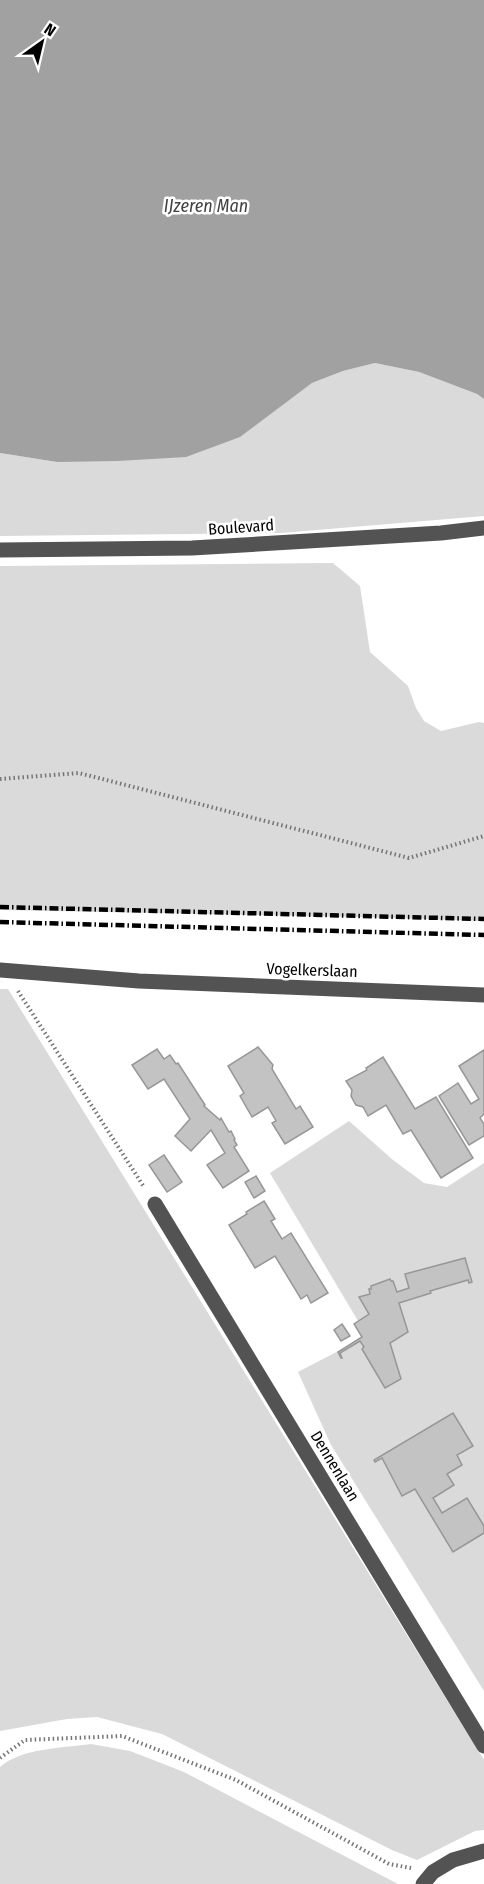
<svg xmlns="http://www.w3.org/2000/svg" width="484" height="1884" font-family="'Fira Sans Condensed',sans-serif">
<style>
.green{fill:#dadada}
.water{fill:#a1a1a1}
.building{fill:#c3c3c3;stroke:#979797;stroke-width:1.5}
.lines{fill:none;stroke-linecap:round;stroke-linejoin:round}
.path{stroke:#757575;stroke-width:4;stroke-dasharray:1.5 3;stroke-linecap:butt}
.minor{stroke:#535353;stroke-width:15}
.rail{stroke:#000;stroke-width:4.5;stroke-dasharray:9 3 1.5 3;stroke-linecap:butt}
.labels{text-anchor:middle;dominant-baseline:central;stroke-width:5;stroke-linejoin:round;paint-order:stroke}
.street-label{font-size:16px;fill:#000;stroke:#fff}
.water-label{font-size:18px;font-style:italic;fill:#424242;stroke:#fff}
</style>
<rect width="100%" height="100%" fill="#fff"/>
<g class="green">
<polygon points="375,363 419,372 477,394 484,399 484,516 281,533 0,536 0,453 57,462 240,436 312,383 343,371"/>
<polygon points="333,563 360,586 370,652 408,686 416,708 424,721 441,731 479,722 484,723 484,921 359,917 0,910 0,566"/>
<polygon points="0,989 8,989 484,1760 484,1830 475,1831 417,1860 392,1850 162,1734 97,1717 67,1719 0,1731"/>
<polygon points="349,1121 393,1160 424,1183 447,1187 484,1163 484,1691 331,1445 298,1372 367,1336 270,1173"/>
<path d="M91 1744 130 1751 184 1772 398 1884H0V1767C21 1748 63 1748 91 1744Z"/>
</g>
<polygon class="water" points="0,0 484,0 484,399 477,394 419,372 375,363 343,371 312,383 240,437 186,457 117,461 57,462 0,453"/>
<g class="building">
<polygon points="258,1047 273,1065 272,1069 296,1109 300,1106 313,1127 285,1144 272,1123 276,1121 268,1107 252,1117 240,1096 244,1093 228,1066"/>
<polygon points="157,1049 164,1059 170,1055 176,1064 178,1063 205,1105 204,1106 220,1120 221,1118 229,1132 231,1131 235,1139 234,1140 237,1145 234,1147 249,1171 223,1188 207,1165 225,1153 211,1130 191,1151 175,1136 190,1119 164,1079 148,1089 132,1065"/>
<polygon points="484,1050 484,1114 480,1118 484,1124 484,1136 469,1145 439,1096 458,1083 471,1104 479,1099 459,1066"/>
<polygon points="383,1057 415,1109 436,1097 473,1158 441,1178 411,1130 403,1134 386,1105 368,1116 363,1107 356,1105 351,1096 352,1090 346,1081 367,1070 366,1068"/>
<polygon points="164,1155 182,1182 167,1192 149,1165"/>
<polygon points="256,1176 265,1191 254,1198 245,1182"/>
<polygon points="264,1201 275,1219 271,1221 282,1239 291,1233 328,1293 311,1303 307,1295 301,1299 275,1256 255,1268 229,1225 247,1214 246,1212"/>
<polygon points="465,1258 472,1282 469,1283 468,1280 430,1291 431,1293 399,1303 408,1332 390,1343 401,1379 385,1388 362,1349 364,1347 360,1341 340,1353 342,1358 341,1358 338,1352 362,1337 354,1324 369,1314 359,1297 370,1294 369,1289 371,1289 371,1286 390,1279 391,1281 393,1281 397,1292 409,1288 405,1274"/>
<polygon points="342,1324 350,1336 341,1341 334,1330"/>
<polygon points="453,1413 473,1446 457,1455 462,1465 447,1474 454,1485 433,1498 442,1513 467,1498 484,1526 484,1533 453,1552 415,1489 402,1496 382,1458 375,1462 374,1460"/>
</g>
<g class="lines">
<g class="path">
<polyline points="0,779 79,773 409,858 484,836"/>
<polyline points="18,991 144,1187"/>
<polyline points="0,1758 25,1740 122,1736 236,1780 389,1864 411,1868"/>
</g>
<g class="minor">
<polyline points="0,550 192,548 441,533 484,528"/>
<polyline points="0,970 139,981 484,995"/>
<polyline points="155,1204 484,1746"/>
<polyline points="423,1884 433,1872 453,1860 484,1851"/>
</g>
<g class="rail">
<polyline points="0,907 484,919"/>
<polyline points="0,922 484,935"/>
</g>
</g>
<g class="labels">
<g class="street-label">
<text transform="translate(241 527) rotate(-4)">Boulevard</text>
<text transform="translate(312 970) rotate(2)">Vogelkerslaan</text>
<text transform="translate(335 1466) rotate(59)">Dennenlaan</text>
</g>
<g class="water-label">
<text x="206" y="206">IJzeren Man</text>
</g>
</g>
<g transform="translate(42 42) rotate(34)" stroke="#ffffff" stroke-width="4.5" paint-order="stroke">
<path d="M0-4.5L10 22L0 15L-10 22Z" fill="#000000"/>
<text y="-9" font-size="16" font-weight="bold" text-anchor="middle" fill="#000000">N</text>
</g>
</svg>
